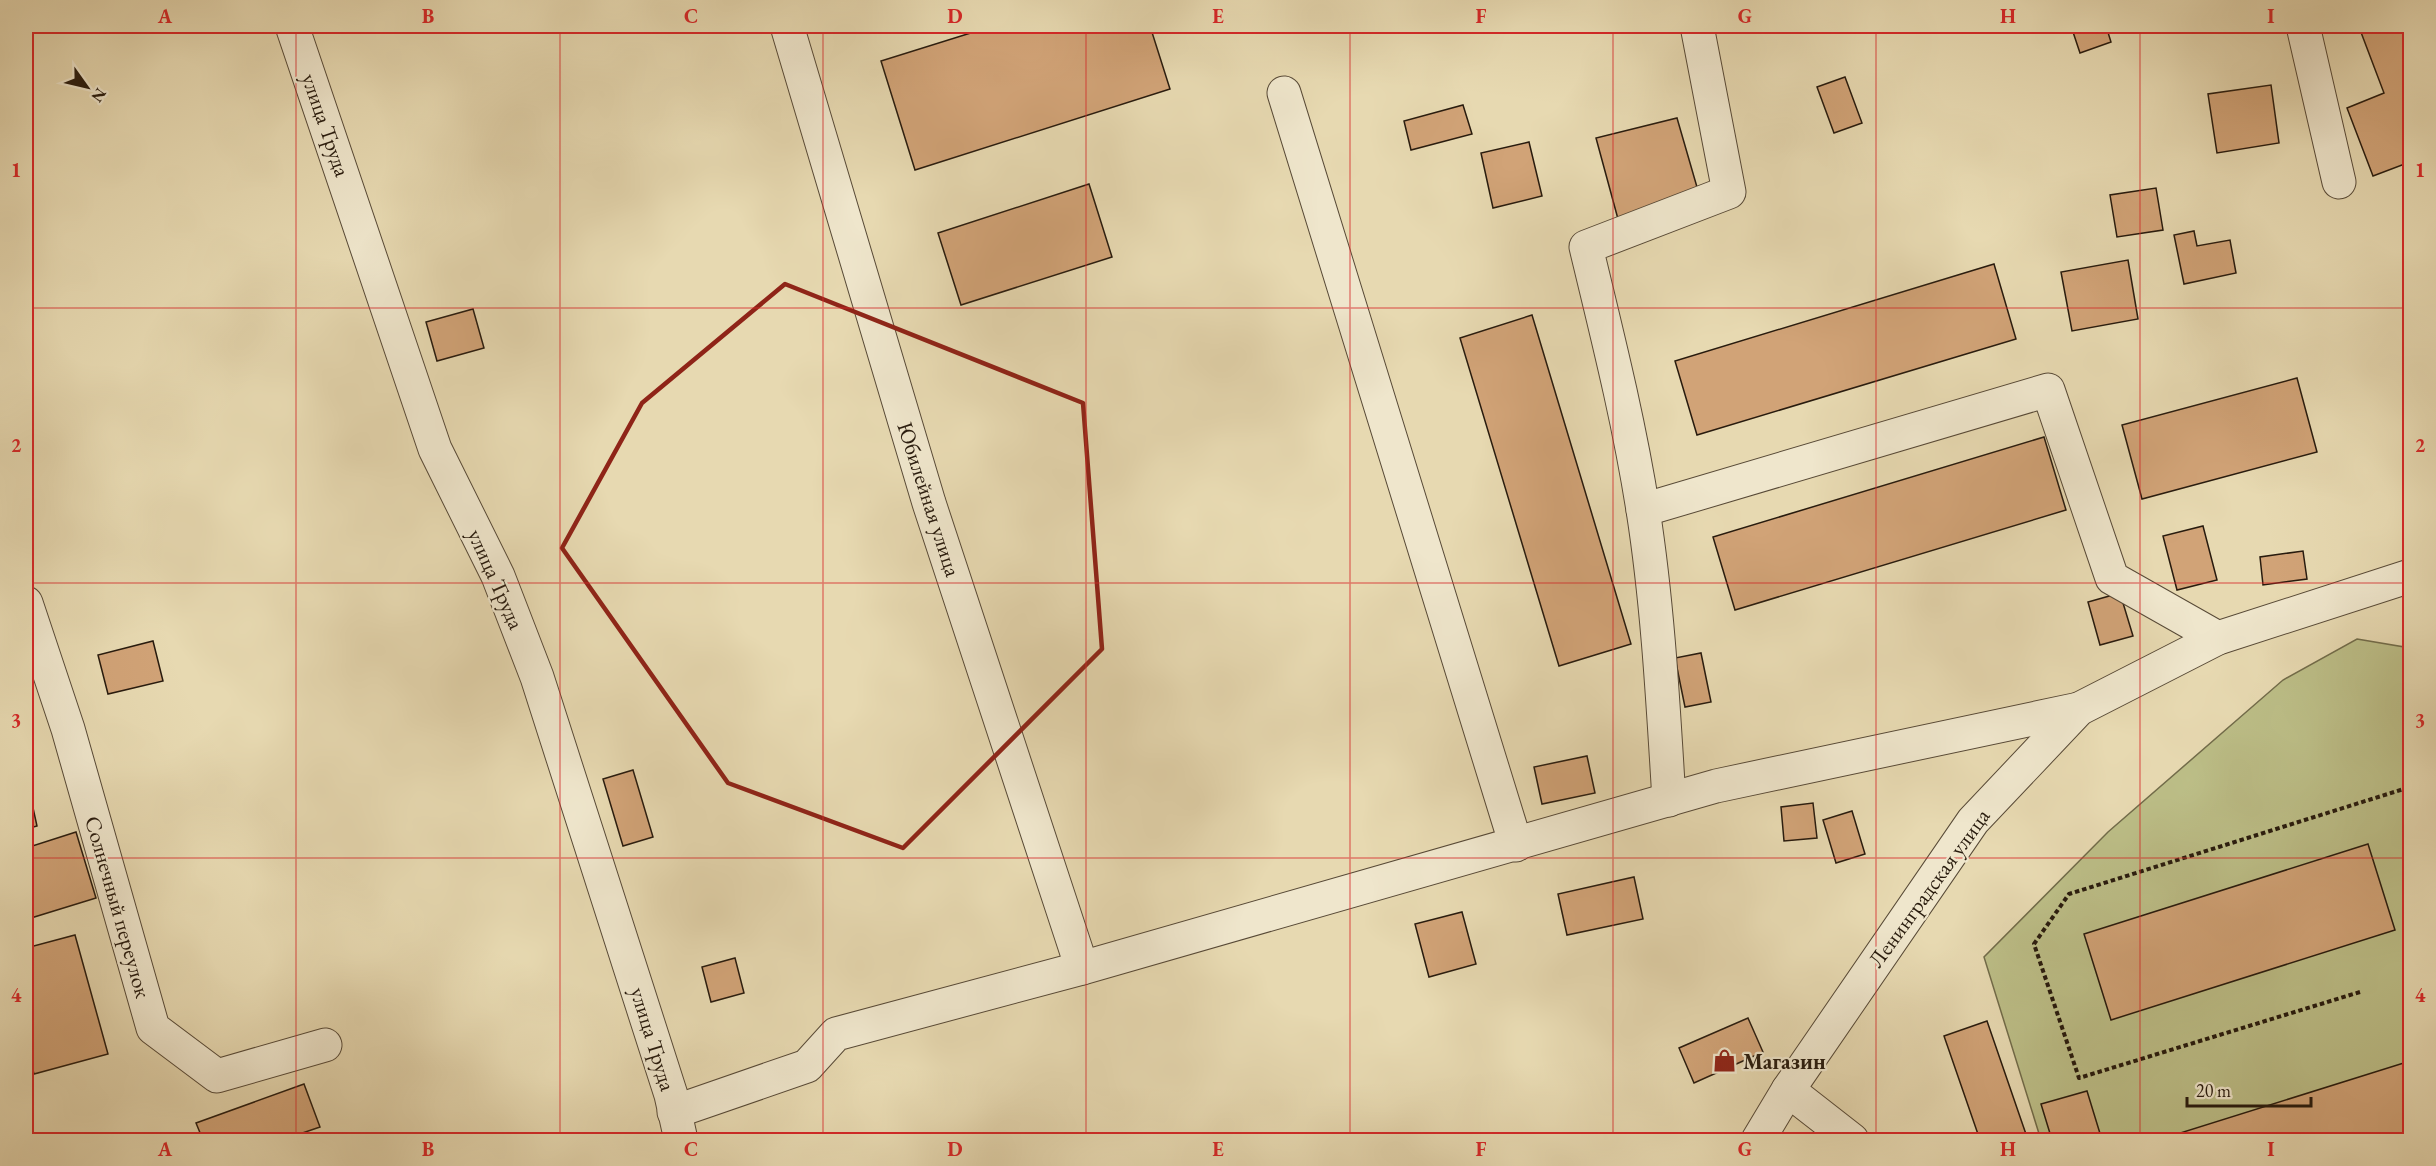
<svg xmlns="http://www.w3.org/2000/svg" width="2436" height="1166" font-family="'EB Garamond',serif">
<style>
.green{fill:#bcbe87;stroke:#726c4a;stroke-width:1.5}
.building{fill:#d1a377;stroke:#281b0e;stroke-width:1.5}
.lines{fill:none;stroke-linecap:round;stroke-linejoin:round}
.minor-casing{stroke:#584a37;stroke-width:35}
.path{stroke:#281b0e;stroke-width:4;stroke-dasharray:4.5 3;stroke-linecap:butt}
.minor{stroke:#efe6cc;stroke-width:33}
.marked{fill:none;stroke:#8f2418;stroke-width:4.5;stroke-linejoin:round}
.grid{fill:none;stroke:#d62828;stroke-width:1.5;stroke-opacity:0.55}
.labels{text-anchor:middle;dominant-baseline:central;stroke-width:4.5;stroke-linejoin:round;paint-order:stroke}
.street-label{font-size:22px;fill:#281b0e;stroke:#efe6cc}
.poi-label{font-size:22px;font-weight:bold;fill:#281b0e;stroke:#efe6cc;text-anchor:start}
.neatline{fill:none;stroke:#d62828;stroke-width:2}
.grid-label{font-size:20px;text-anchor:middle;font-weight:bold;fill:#d62828}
</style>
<rect width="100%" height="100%" fill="#e7d9b1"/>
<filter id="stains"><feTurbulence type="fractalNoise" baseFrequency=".00333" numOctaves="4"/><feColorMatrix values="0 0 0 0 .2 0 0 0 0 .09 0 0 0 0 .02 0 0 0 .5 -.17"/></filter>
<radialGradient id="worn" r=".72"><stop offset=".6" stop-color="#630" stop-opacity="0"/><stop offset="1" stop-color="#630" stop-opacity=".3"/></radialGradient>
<polygon class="green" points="2357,639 2410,648 2410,1078 2237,1140 2041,1140 1984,957 2108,832 2283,680"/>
<g class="building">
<polygon points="993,26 1150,26 1170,89 915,170 881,61"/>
<polygon points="2071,26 2108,26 2106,26 2111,42 2080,53"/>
<polygon points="2364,26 2410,26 2410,162 2373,176 2347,108 2384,93 2359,27"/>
<polygon points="1845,77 1862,123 1834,133 1817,87"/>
<polygon points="2271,85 2279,143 2217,153 2208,94"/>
<polygon points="1463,105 1472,134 1411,150 1404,121"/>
<polygon points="1677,118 1699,194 1618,219 1596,138"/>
<polygon points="1529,142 1542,196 1493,208 1481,153"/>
<polygon points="1089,184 1112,257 961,305 938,233"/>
<polygon points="2156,188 2163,230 2117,237 2110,195"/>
<polygon points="2194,231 2197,246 2230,240 2236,273 2184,284 2174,235"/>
<polygon points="2128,260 2138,319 2072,331 2061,272"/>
<polygon points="1994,264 2016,339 1697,435 1675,361"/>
<polygon points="473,309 484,348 437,361 426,322"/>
<polygon points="1532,315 1631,644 1559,666 1460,338"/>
<polygon points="2297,378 2317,452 2142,499 2122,425"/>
<polygon points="2044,437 2066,510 1735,610 1713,537"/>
<polygon points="2203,526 2217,580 2177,590 2163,536"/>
<polygon points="2303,551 2307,579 2263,585 2260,557"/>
<polygon points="2120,593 2133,636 2100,645 2088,602"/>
<polygon points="153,641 163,681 108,694 98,655"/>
<polygon points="1701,653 1711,702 1685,707 1675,658"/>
<polygon points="1587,756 1595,793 1542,804 1534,767"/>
<polygon points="633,770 653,837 623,846 603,779"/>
<polygon points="26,776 37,826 26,829"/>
<polygon points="1813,803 1817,838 1784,841 1781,807"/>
<polygon points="1852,811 1865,854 1836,863 1823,820"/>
<polygon points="76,832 96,898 31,918 26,902 26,848"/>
<polygon points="2368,844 2395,930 2111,1020 2084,934"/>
<polygon points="1634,877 1643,919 1567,935 1558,894"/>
<polygon points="1462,912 1476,964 1429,977 1415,924"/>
<polygon points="75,935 108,1054 34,1074 26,1044 26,948"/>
<polygon points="735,958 744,993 711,1002 702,967"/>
<polygon points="1748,1018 1763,1052 1694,1083 1679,1048"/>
<polygon points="1987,1021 2028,1140 1980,1140 1944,1036"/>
<polygon points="2410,1061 2410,1140 2161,1140 2161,1139"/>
<polygon points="304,1084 320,1127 282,1140 203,1140 196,1123"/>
<polygon points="2087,1091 2102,1140 2052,1140 2041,1104"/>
</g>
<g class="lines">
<defs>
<g id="minor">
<polyline points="292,26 435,449 498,576 537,677 671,1095 681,1140"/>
<polyline points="787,26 929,503 1082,968"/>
<polyline points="2303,26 2339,182"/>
<polyline points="1284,93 1516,845"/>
<polyline points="1643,510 2048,390 2112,578 2218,638"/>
<polyline points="26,603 68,729 153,1028 217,1076 325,1045"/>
<path d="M1669 800C1663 703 1658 606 1643 510 1629 421 1607 334 1586 247L1729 192 1697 26"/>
<polyline points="1788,1090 1852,1140"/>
<polyline points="674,1112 807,1066 836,1034 1082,968 1716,786 2079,709"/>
<polyline points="1758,1140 1788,1090 1973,821 2079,709 2218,638 2410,576"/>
</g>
</defs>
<use href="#minor" class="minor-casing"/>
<polyline class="path" points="2360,992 2079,1078 2034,944 2069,894 2410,787"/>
<use href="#minor" class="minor"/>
</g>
<path class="marked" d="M785 284 1083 403 1102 649 903 848 728 783 562 548 642 403Z"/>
<path class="grid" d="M296 26V1140M560 26V1140M823 26V1140M1086 26V1140M1350 26V1140M1613 26V1140M1876 26V1140M2140 26V1140M26 308H2410M26 583H2410M26 858H2410"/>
<defs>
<symbol id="shop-bare" viewBox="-9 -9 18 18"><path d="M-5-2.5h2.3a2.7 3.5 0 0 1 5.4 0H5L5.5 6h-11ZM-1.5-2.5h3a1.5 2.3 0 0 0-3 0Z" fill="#8f2418" stroke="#efe6cc" stroke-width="2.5" paint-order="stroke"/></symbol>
</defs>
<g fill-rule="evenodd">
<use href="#shop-bare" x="1708" y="1044" width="33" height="33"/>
</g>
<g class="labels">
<g class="street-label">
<text transform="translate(326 125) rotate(71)">улица Труда</text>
<text transform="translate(929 499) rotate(72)">Юбилейная улица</text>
<text transform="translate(496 579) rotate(66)">улица Труда</text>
<text transform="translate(1929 888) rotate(-54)">Ленинградская улица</text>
<text transform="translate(118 907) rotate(74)">Солнечный переулок</text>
<text transform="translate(653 1039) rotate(73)">улица Труда</text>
</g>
<g class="poi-label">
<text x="1743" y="1061">Магазин</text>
</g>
</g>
<rect width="2436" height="1166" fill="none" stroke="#e7d9b1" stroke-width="66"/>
<g transform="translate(87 87) rotate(124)" stroke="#efe6cc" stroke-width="4.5" paint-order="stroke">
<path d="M0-4.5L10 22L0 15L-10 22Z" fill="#281b0e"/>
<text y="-9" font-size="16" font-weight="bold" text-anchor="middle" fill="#281b0e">N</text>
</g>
<path d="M2187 1097v9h124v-9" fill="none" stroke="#281b0e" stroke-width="3"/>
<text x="2196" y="1097" font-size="18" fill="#281b0e" stroke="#efe6cc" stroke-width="4.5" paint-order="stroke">20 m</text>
<rect x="33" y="33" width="2370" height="1100" class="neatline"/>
<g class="grid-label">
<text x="165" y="23">A</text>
<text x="428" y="23">B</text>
<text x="691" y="23">C</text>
<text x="955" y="23">D</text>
<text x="1218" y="23">E</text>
<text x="1481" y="23">F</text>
<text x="1745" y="23">G</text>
<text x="2008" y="23">H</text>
<text x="2271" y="23">I</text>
<text x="16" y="177">1</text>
<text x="2420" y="177">1</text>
<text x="16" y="452">2</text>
<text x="2420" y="452">2</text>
<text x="16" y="727">3</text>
<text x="2420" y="727">3</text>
<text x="16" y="1002">4</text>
<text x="2420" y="1002">4</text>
<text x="165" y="1156">A</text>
<text x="428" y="1156">B</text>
<text x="691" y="1156">C</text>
<text x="955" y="1156">D</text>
<text x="1218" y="1156">E</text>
<text x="1481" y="1156">F</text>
<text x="1745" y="1156">G</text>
<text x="2008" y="1156">H</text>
<text x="2271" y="1156">I</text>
</g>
<rect width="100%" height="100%" filter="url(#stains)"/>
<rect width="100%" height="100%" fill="url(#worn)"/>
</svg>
